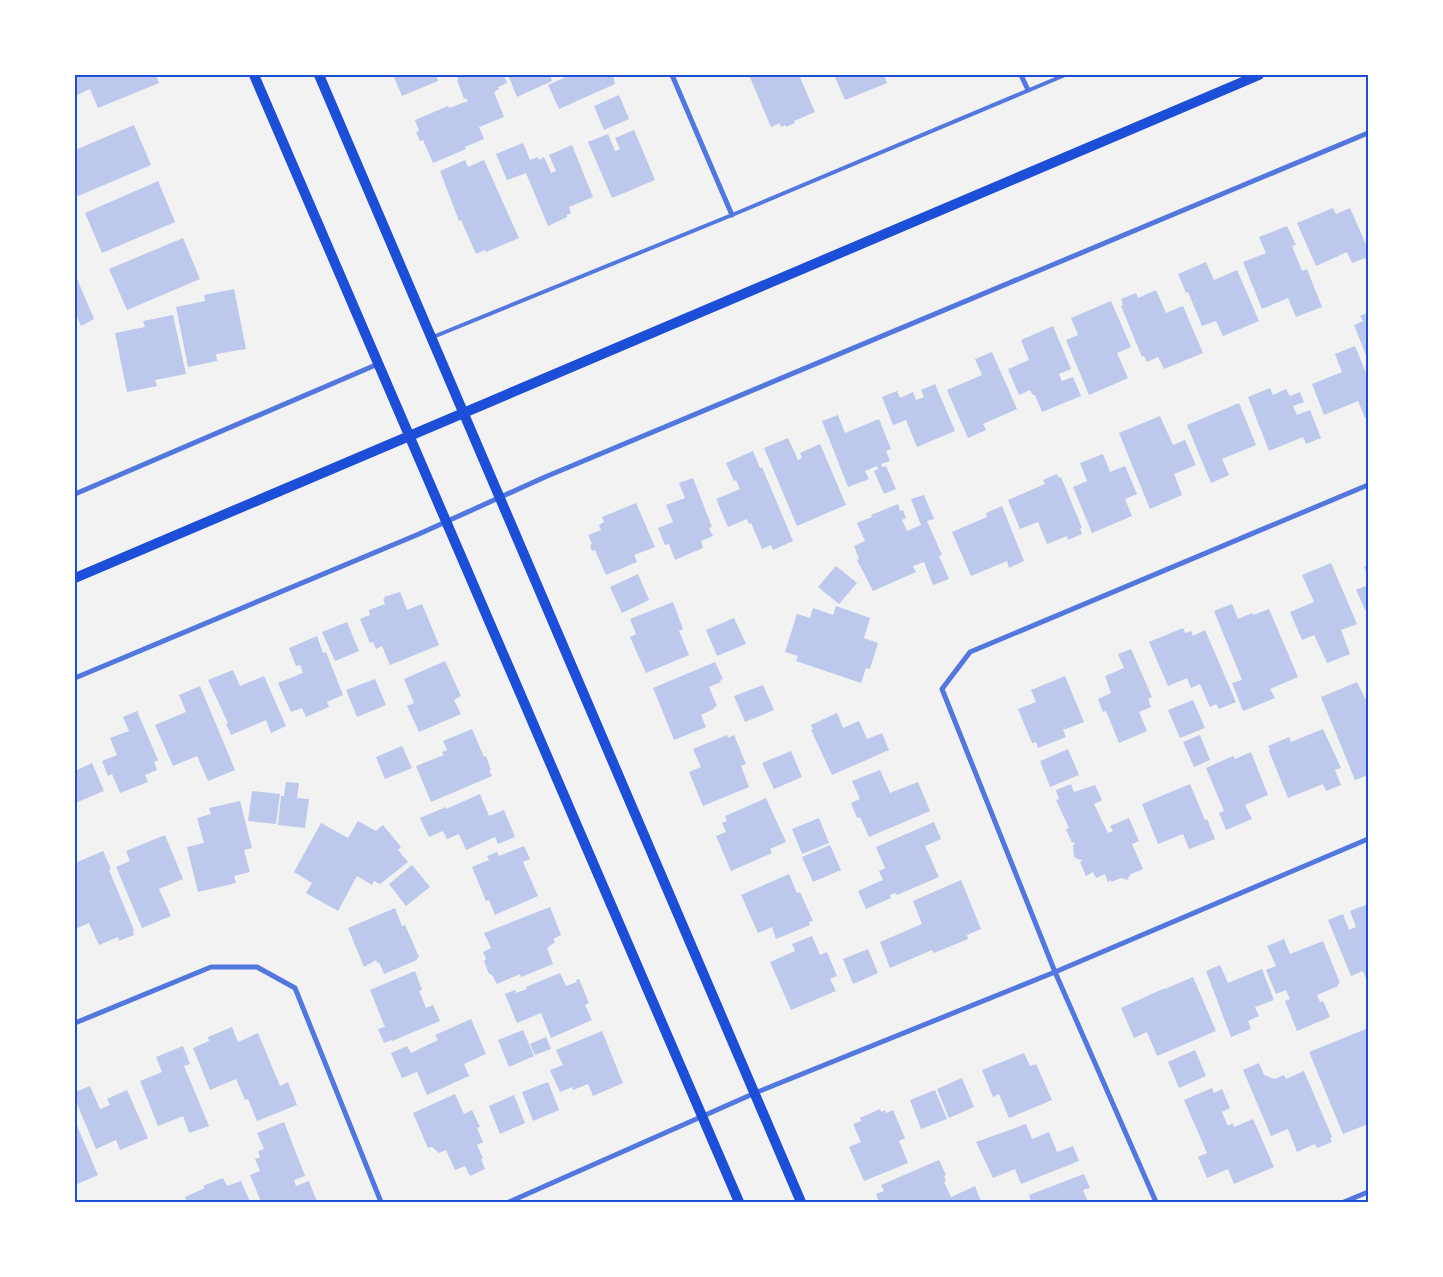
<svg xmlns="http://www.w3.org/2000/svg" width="1443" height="1277" font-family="Helvetica,sans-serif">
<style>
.building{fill:#bdc9ec}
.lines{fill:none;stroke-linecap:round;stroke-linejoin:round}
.service{stroke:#5277de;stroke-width:4}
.minor{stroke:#5277de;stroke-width:5}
.secondary{stroke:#1d4ed8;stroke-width:10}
.neatline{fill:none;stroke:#1d4ed8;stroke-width:2}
</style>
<rect width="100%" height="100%" fill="#f2f2f2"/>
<g class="building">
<polygon points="75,75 156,75 159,83 98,108 90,89 75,96"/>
<polygon points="393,75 436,75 438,81 402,96"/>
<polygon points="460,75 504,75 507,83 498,87 499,89 494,92 504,117 479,127 484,139 465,147 466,149 433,163 423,140 420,141 416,132 419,131 415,120 448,106 449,108 468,101 466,98 464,99 457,80 458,79 457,76"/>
<polygon points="508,75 550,75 552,81 517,97"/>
<polygon points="566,75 613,75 615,84 559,109 548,85 566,77"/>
<polygon points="749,75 799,75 815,112 794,121 795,123 786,127 785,125 781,127 780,123 771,127"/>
<polygon points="834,75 884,75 887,83 845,100"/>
<polygon points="619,95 629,119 604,130 594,106"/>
<polygon points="134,125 151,165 78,196 75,189 75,150"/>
<polygon points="634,130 655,180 612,198 588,142 608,134 615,151 620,149 615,138"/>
<polygon points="523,143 530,160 538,157 539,160 544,157 551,173 556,171 549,155 572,145 593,197 569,207 571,213 567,215 567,217 548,226 526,173 507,180 496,154"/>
<polygon points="465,160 468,167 484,160 519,238 486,252 485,250 476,254 461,220 459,221 440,171"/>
<polygon points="158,181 175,222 102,253 85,213"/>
<polygon points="1333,208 1336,214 1350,208 1368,249 1368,257 1352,263 1347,252 1316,266 1297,223"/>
<polygon points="1287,226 1296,245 1292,246 1302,271 1307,269 1322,307 1296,317 1288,298 1262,309 1243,262 1266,253 1259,237"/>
<polygon points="183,238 200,279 127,310 109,269"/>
<polygon points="1206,262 1214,280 1237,270 1259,321 1223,336 1216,321 1202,326 1188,292 1186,293 1178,274"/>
<polygon points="75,274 94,319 81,326 75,312"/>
<polygon points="234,289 246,349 216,354 217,361 188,367 176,307 205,301 204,295"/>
<polygon points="1156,290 1166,313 1183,306 1203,353 1164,369 1158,357 1147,362 1144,356 1142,357 1121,306 1123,305 1121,299 1136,293 1138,298"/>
<polygon points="1111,301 1131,347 1117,353 1128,378 1089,395 1066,340 1078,335 1071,318"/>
<polygon points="1367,313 1368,355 1366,355 1354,325 1363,321 1360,316"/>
<polygon points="173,315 186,374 155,380 157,386 127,392 115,333 145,327 143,321"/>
<polygon points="1053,326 1071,369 1059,374 1062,381 1073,377 1081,396 1042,412 1035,395 1033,395 1030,390 1019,395 1008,369 1029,360 1021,340"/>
<polygon points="1355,346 1368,378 1368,417 1365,418 1358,401 1324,415 1312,384 1342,372 1335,354"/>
<polygon points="992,352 1017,409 983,424 986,430 968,438 947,390 982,375 975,359"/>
<polygon points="935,384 955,431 917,447 906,420 893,425 882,397 897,391 900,398 913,392 916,400 924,397 921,390"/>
<polygon points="1270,388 1273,395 1286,389 1290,396 1300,392 1304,402 1293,406 1297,415 1310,410 1321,438 1306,444 1303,437 1269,451 1248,397"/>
<polygon points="1239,403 1256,445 1222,459 1229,475 1211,483 1187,425"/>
<polygon points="838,415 845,433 879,419 891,449 886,451 890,461 881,464 882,467 886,466 896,489 884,494 874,471 878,469 877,466 865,471 869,479 848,487 822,421"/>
<polygon points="1160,416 1173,445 1185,440 1196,465 1174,474 1182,495 1150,509 1119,433"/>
<polygon points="788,438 798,460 802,458 800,453 820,444 846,505 797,526 764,448"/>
<polygon points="753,451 760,468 762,467 793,541 773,550 771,545 762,549 751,523 749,524 747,519 728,527 716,499 740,489 736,480 734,481 726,463"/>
<polygon points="1103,454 1110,472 1125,466 1137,494 1125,499 1132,516 1092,533 1073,487 1087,481 1080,463"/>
<polygon points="1057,474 1059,478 1061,477 1082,528 1080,528 1082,534 1068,540 1067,536 1047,544 1038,522 1020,529 1008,500 1045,484 1043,480"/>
<polygon points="693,478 712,527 709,528 713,536 701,541 703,548 675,560 669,544 665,545 658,528 673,522 666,505 685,498 679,483"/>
<polygon points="924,495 934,519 927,521 942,555 939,556 949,579 933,585 924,562 913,566 916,572 873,591 857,560 859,559 854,546 865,541 857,523 872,517 871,515 898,504 900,511 903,510 906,518 902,520 907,531 921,525 911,499"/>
<polygon points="636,503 655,547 634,555 637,562 606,575 595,550 592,551 590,545 592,544 588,535 601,530 599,525 604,522 602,517"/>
<polygon points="1002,506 1024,561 1009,568 1007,561 971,576 952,532 987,517 986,513"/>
<polygon points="1331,563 1357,624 1341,630 1350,654 1327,663 1314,635 1302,640 1290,612 1314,602 1302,575"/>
<polygon points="1368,565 1368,577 1364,567"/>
<polygon points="836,566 857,583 839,604 818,587"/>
<polygon points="638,574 649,600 622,613 610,587"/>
<polygon points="1368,585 1368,616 1356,590"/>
<polygon points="400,592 407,610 422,604 439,645 390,665 382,646 376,649 373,642 370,643 360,619 370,615 369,610 385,604 383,599 385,599 384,597"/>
<polygon points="673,602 683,629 679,631 689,655 646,673 630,637 636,634 630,619"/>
<polygon points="1232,604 1238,619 1252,613 1253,615 1269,609 1298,677 1270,689 1275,698 1243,711 1232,683 1242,680 1214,611"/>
<polygon points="836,606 870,618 864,638 878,643 870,669 866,668 861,683 796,661 798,656 785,652 797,614 810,618 813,608 833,615"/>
<polygon points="734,618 746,644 717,656 706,630"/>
<polygon points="347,622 359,651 335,661 322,632"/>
<polygon points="1183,628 1185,633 1191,631 1193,636 1205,630 1236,702 1219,709 1216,704 1210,707 1200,684 1191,688 1187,678 1168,686 1149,642"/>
<polygon points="317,636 323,653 326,652 343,695 327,702 329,707 306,717 302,708 291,712 278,683 303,673 300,665 296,666 289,648"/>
<polygon points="1131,649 1152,697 1148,699 1151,707 1139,712 1147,731 1119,743 1106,711 1103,712 1098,699 1111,693 1105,676 1124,668 1118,654"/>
<polygon points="445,661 461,696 454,700 461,714 419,732 407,706 414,703 404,679"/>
<polygon points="715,662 723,679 720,680 721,682 709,687 717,706 714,707 715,708 701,715 706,727 674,740 653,688"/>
<polygon points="233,670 240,686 264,676 286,726 271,733 266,720 231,735 226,724 228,723 208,680"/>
<polygon points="1065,676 1084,722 1063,730 1066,737 1038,748 1036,742 1032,743 1018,709 1036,702 1031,690"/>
<polygon points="375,679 386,705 357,717 346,690"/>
<polygon points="1357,682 1368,704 1368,775 1355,780 1321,697"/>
<polygon points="763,685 774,710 745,722 734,696"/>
<polygon points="200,686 235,770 208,781 197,756 173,766 155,725 186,712 179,695"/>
<polygon points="1193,700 1205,728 1180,738 1168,710"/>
<polygon points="137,711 158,760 154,762 157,770 145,775 148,782 120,793 112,774 108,776 102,761 117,755 110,738 129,731 123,717"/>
<polygon points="837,713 843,728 859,721 867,739 882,733 889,750 832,775 811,730 813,729 811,725"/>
<polygon points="472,729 484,757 486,756 491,770 489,771 492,776 431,802 416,766 444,755 442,752 447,750 443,741"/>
<polygon points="1323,729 1341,768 1335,770 1341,785 1326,791 1323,784 1288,798 1269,751 1270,750 1268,746 1289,737 1291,742"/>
<polygon points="727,735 728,738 734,735 746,764 741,766 749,787 703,806 689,772 701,767 693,749"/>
<polygon points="1200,735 1210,760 1194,767 1183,742"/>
<polygon points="402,746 412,768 385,779 376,757"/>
<polygon points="1068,749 1079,775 1050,787 1040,761"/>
<polygon points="791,751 802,777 774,789 762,763"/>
<polygon points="1251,752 1268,795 1245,805 1252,819 1226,830 1219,813 1224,811 1206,768 1233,756 1235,759"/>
<polygon points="92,763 104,791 75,803 75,771"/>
<polygon points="880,770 890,793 918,782 930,811 869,837 860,817 857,818 851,803 860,799 852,781"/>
<polygon points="286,782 299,783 297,798 309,799 305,828 278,825 281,796 284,796"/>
<polygon points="1071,784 1074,792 1095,785 1102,800 1094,804 1108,833 1113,831 1110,826 1129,818 1139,841 1132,844 1143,869 1131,874 1127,880 1121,878 1111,882 1111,880 1108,882 1105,874 1096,878 1093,872 1086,876 1080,862 1082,861 1081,859 1080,860 1074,857 1073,845 1075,844 1074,842 1072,843 1066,829 1069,828 1056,800 1059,799 1056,790"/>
<polygon points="1190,784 1205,820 1207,819 1215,839 1189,849 1183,834 1158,844 1142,804"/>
<polygon points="252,791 280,794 276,824 248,821"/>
<polygon points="480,794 489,816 504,810 515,837 498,844 495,837 466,850 459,834 447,839 443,831 429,837 420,818 446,807 446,809"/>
<polygon points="766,798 786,842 770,849 772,853 731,871 716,836 726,832 722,823 727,821 725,816"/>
<polygon points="240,801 252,848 244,850 250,872 234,876 236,883 198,892 187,847 204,843 197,818 211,814 209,808"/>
<polygon points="819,818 829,843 802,854 792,829"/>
<polygon points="358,821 376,831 383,825 401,847 398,850 408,862 380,884 374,881 372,885 357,876 338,911 306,893 312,883 294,872 321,823 348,838"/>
<polygon points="934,822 941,839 925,846 939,877 897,895 896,893 890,895 891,898 866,909 858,891 883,880 879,871 885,868 876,847"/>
<polygon points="165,835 183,879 159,889 171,916 142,928 116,867 130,861 126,851"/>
<polygon points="830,845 841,870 813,882 802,857"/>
<polygon points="524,846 530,859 523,862 538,896 495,915 489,900 486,901 472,867 489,860 487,856 497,852 499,856"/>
<polygon points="103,851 111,869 109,870 134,930 133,931 134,935 119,941 118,937 99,945 89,923 75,929 75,863"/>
<polygon points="412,865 430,887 406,906 389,884"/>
<polygon points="789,874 797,893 800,892 813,921 809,922 810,925 776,939 772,927 758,933 741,895"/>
<polygon points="961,880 981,929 967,935 968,939 934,953 932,950 890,968 880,942 922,924 913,901"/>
<polygon points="1368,904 1368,984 1363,971 1351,976 1328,920 1343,914 1349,930 1356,927 1350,911"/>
<polygon points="550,907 561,935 553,939 555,942 547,948 553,964 521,977 520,974 497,984 492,975 489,974 484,961 486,959 483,952 491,948 484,933"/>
<polygon points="395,908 402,926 405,925 419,957 417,958 417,960 384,974 379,962 377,963 376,960 364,967 348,928"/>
<polygon points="812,936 820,955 827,952 837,976 830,979 836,991 791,1010 770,962 795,951 792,944"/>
<polygon points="1284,939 1290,954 1323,941 1340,983 1338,984 1338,986 1317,995 1320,1002 1323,1001 1330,1017 1297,1031 1285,1001 1290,999 1286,990 1276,994 1266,970 1276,966 1267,946"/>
<polygon points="868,949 878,973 853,984 843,959"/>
<polygon points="1220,965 1228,983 1262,969 1274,1000 1255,1007 1259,1016 1248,1021 1251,1029 1231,1037 1206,971"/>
<polygon points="415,971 422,990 419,991 426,1008 433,1005 440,1021 392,1041 391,1040 384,1043 378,1029 385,1027 370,990"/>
<polygon points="560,973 566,986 577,982 576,980 579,979 589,1003 585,1005 592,1020 551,1038 541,1013 517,1023 505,994 515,990 516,993 527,989 526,987"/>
<polygon points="1193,977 1216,1031 1157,1056 1147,1032 1134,1038 1121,1008 1165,988 1165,989"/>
<polygon points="471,1019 486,1054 464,1064 469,1076 427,1095 417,1072 402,1078 391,1053 407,1046 411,1053 438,1040 435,1035"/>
<polygon points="232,1027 238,1042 258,1033 280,1086 288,1082 297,1105 257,1121 248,1099 245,1100 236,1079 210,1090 193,1048 209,1041 208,1037"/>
<polygon points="1366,1029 1368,1035 1368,1124 1343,1134 1309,1052"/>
<polygon points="523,1030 534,1056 509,1067 498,1040"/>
<polygon points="602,1031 623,1083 593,1096 588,1084 573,1090 572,1087 560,1092 550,1070 563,1065 556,1050"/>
<polygon points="546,1037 551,1049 535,1055 530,1044"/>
<polygon points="183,1046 190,1064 184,1066 209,1126 189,1133 183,1116 158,1126 140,1081 162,1072 156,1057"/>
<polygon points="1195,1050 1206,1076 1179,1088 1168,1062"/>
<polygon points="1024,1053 1030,1066 1036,1064 1052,1100 1009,1118 999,1094 993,1097 982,1070"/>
<polygon points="1259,1063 1264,1075 1275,1079 1284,1075 1286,1079 1304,1071 1332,1137 1330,1138 1332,1142 1317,1148 1315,1144 1297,1152 1288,1129 1271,1136 1243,1070"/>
<polygon points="962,1078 974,1107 949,1118 937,1089"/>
<polygon points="548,1082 559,1110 533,1121 522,1092"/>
<polygon points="90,1086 100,1109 110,1105 107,1099 127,1090 148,1138 120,1150 116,1140 96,1149 75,1099 75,1092"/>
<polygon points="1212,1088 1214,1093 1222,1089 1230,1108 1222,1112 1228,1126 1233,1123 1234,1127 1253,1119 1274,1167 1234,1184 1228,1169 1207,1178 1198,1157 1207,1153 1184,1100"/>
<polygon points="935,1090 947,1119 921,1129 910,1100"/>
<polygon points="455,1094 464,1114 472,1110 480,1127 477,1128 483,1142 477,1145 483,1158 481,1159 485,1169 470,1176 465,1166 455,1170 446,1150 439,1153 432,1147 428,1148 413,1113"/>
<polygon points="514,1095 525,1123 500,1134 489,1106"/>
<polygon points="880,1109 881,1112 885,1110 886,1113 893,1110 905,1138 899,1141 908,1163 864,1181 849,1147 861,1142 853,1124 861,1121 860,1118"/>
<polygon points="75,1121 98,1175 75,1185"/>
<polygon points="284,1122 305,1176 294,1180 296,1186 309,1181 317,1202 261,1202 250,1175 260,1171 255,1159 260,1157 258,1151 264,1149 257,1133"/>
<polygon points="1026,1124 1032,1139 1049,1132 1057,1152 1073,1146 1079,1161 1021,1184 1015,1169 993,1178 976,1142"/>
<polygon points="939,1160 946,1175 944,1176 946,1181 944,1182 951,1197 975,1186 981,1202 950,1202 949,1200 932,1200 930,1202 879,1202 876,1194 884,1191 881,1185"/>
<polygon points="1084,1174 1090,1188 1083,1190 1088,1202 1031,1202 1029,1195"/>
<polygon points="223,1178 227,1186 241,1181 250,1202 187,1202 185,1197 205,1188 203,1186"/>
</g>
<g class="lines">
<polyline class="service" points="433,337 732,215 1065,75"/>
<g class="minor">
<polyline points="672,75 732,215"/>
<polyline points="1021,75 1028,90"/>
<polyline points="75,494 378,364"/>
<polyline points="75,678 419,534 545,477 1368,133"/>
<polyline points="75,1023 211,967 257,967 295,988 381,1202"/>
<polyline points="509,1202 755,1093 1055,972 1368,839"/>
<polyline points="1156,1202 1055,972 942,689 970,652 1368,485"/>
<polyline points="1344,1202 1368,1192"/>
</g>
<g class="secondary">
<polyline points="254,75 739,1202"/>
<polyline points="319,75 801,1202"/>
<polyline points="75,578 1259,75"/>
</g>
</g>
<rect width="1443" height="1277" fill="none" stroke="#ffffff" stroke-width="152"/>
<rect x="76" y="76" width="1291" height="1125" class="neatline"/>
</svg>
